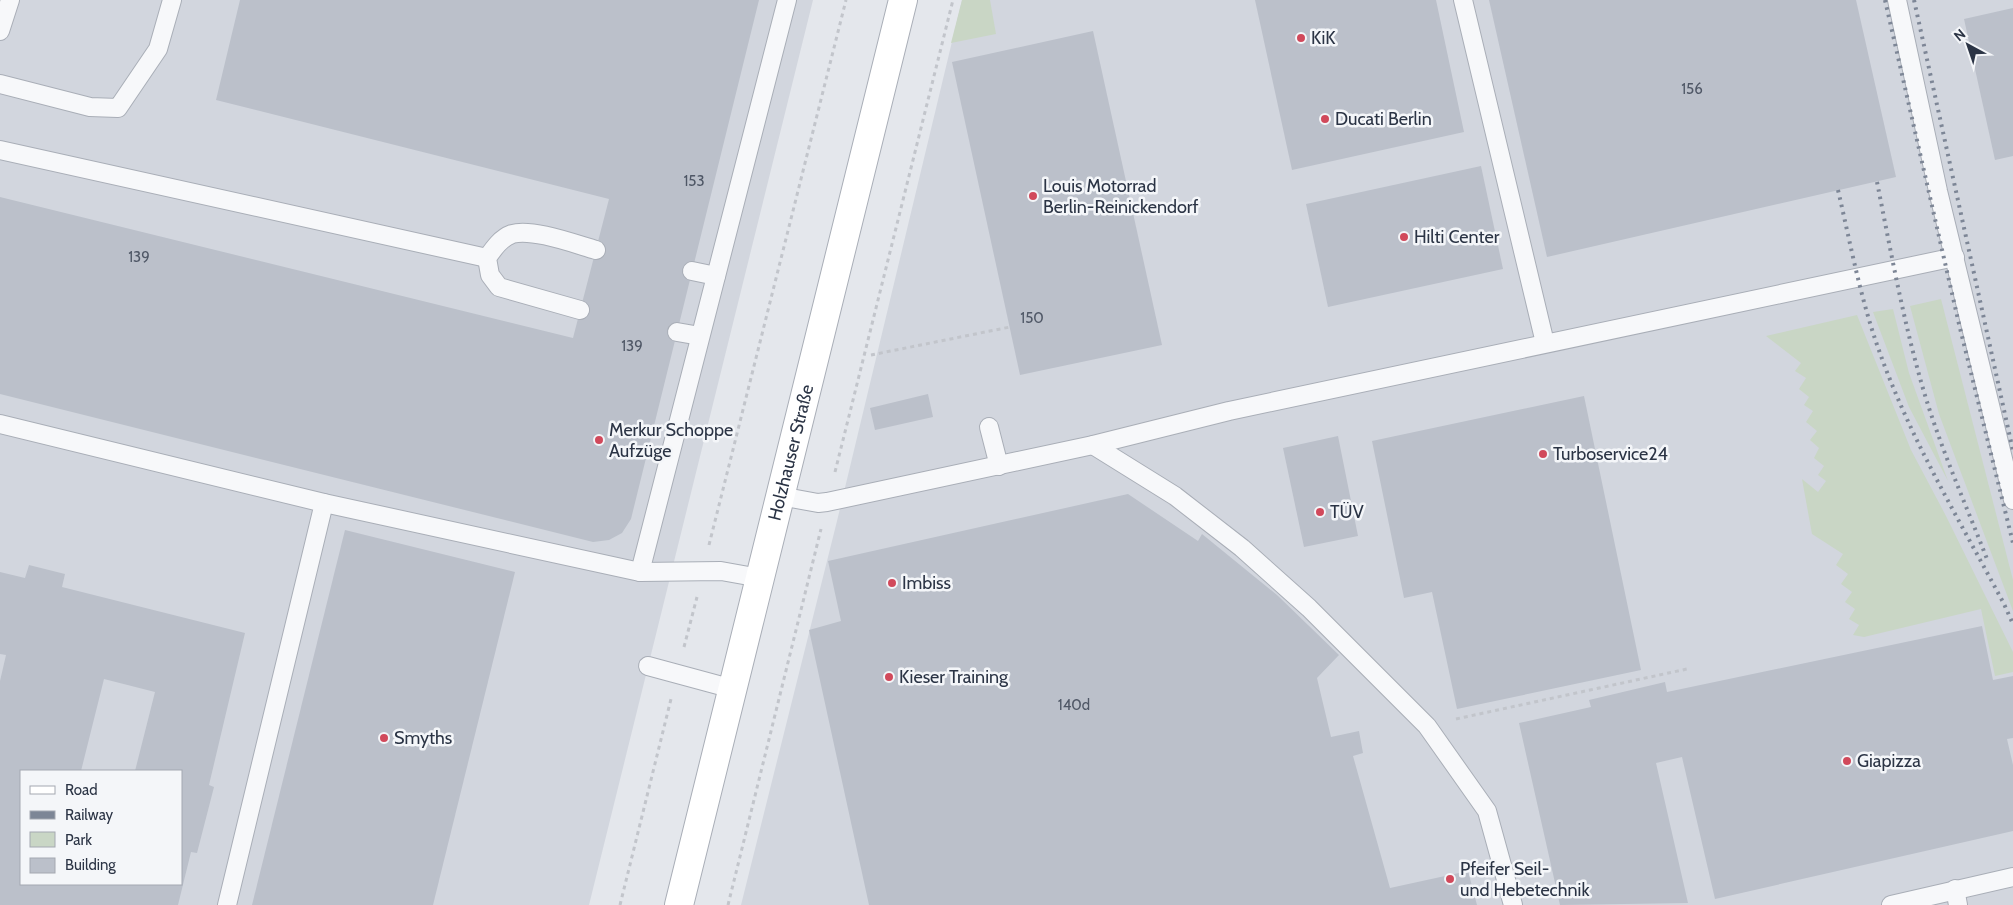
<svg xmlns="http://www.w3.org/2000/svg" width="2013" height="905" font-family="Cabin,sans-serif">
<style>
.built{fill:#d2d6de;fill-rule:evenodd}
.green{fill:#c9d6c5}
.building{fill:#bbc0ca;fill-rule:evenodd}
.lines{fill:none;stroke-linecap:round;stroke-linejoin:round}
.service-casing{stroke:#a9aeb7;stroke-width:20}
.secondary-casing{stroke:#a9aeb7;stroke-width:30}
.path{stroke:#c2c5cb;stroke-width:3;stroke-dasharray:4 4;stroke-linecap:butt}
.service{stroke:#f7f8fa;stroke-width:18}
.secondary{stroke:#fff;stroke-width:28}
.rail{stroke:#7d8696;stroke-width:4;stroke-dasharray:2.5 5;stroke-linecap:butt}
.poi-dot{fill:#d1495b;stroke:#f4f6f9;stroke-width:2}
.labels{text-anchor:middle;dominant-baseline:central;stroke-width:5;stroke-linejoin:round;paint-order:stroke}
.number-label{font-size:15px;fill:#4f5766}
.poi-label{font-size:18px;fill:#2b3445;stroke:#f4f6f9;text-anchor:start}
.street-label{font-size:18px;fill:#2b3445;stroke:#f4f6f9}
</style>
<rect width="100%" height="100%" fill="#e4e7ec"/>
<g class="built">
<path d="M0 0H813L589 905H0ZM21 771H181V884H21Z"/>
<polygon points="962,0 2013,0 2013,905 741,905 837,521"/>
</g>
<g class="green">
<polygon points="962,0 990,0 996,34 951,43"/>
<polygon points="1941,299 2013,580 2013,611 1939,414 1910,306"/>
<polygon points="1893,309 1909,373 1948,481 1909,407 1873,312"/>
<polygon points="1857,315 1911,450 1946,516 2013,652 2013,672 1995,676 1981,609 1864,637 1853,635 1859,625 1849,619 1855,609 1845,602 1852,592 1841,584 1848,574 1836,565 1843,554 1812,534 1802,479 1818,492 1826,481 1818,475 1824,466 1814,458 1819,448 1810,440 1817,431 1806,422 1813,411 1804,405 1809,397 1799,389 1806,378 1795,371 1801,363 1766,336"/>
</g>
<g class="building">
<polygon points="240,0 759,0 631,519 622,533 609,540 593,542 0,394 0,197 573,338 609,199 216,100"/>
<polygon points="1255,0 1436,0 1464,132 1292,170"/>
<polygon points="1489,0 1856,0 1896,177 1547,257"/>
<polygon points="2013,8 2013,156 1995,160 1964,19"/>
<polygon points="1093,31 1162,345 1020,375 952,62"/>
<polygon points="1481,166 1503,269 1328,307 1306,204"/>
<polygon points="928,394 933,417 875,430 870,408"/>
<polygon points="1584,396 1641,670 1457,709 1432,592 1404,598 1372,441"/>
<polygon points="1338,436 1358,536 1304,547 1283,448"/>
<polygon points="1128,494 1198,541 1202,534 1277,595 1339,655 1317,678 1331,737 1359,731 1363,753 1353,756 1390,888 1468,871 1477,905 869,905 809,630 841,621 828,561"/>
<polygon points="345,530 515,572 433,905 252,905"/>
<path d="M29 565 65 574 62 587 245 633 209 785 214 787 197 853 191 852 178 905H0V681L6 655 0 654V572L25 578ZM104 679 155 692 135 771H181V884H21V771H81Z"/>
<polygon points="1982,626 1993,680 2013,676 2013,738 2007,739 2013,765 2013,831 1715,899 1682,757 1656,763 1688,903 1560,905 1519,723 1591,707 1589,700 1665,682 1667,692"/>
</g>
<g class="lines">
<defs>
<g id="service">
<polyline points="1463,0 1545,343"/>
<polyline points="1897,0 1938,191 2013,500"/>
<polyline points="0,31 10,0"/>
<polyline points="0,84 90,107 118,108 158,49 172,0"/>
<polyline points="0,150 487,258"/>
<polyline points="692,271 716,276"/>
<path d="M580 310 499 287 490 275 487 258C494 248 501 238 512 234 532 228 575 244 596 250"/>
<polyline points="677,332 700,336"/>
<polyline points="0,424 324,503 640,572 721,571 760,578"/>
<polyline points="989,427 999,466"/>
<polyline points="1093,445 1175,496 1242,548 1309,608 1427,726 1487,811 1513,905"/>
<polyline points="780,496 818,503 827,502 1093,445 1229,411 1955,257"/>
<polyline points="640,572 787,0"/>
<polyline points="648,666 733,689"/>
<polyline points="1955,889 1958,905"/>
<polyline points="227,905 324,503"/>
<polyline points="1891,905 2013,877"/>
</g>
<g id="secondary">
<path id="s1" d="M679 905 903 0"/>
</g>
</defs>
<use href="#service" class="service-casing"/>
<use href="#secondary" class="secondary-casing"/>
<g class="path">
<polyline points="871,355 1010,327"/>
<polyline points="835,472 953,0"/>
<polyline points="709,545 846,0"/>
<polyline points="684,647 697,597"/>
<polyline points="1456,719 1687,669"/>
<polyline points="620,905 671,699"/>
<polyline points="728,905 821,529"/>
</g>
<use href="#service" class="service"/>
<use href="#secondary" class="secondary"/>
<g class="rail">
<polyline points="1885,0 1959,324 2013,543"/>
<polyline points="1914,0 2013,451"/>
<path d="M1877 182C1890 247 1902 314 1920 378 1937 440 1964 500 1987 559"/>
<path d="M1838 190C1851 246 1861 302 1881 356 1912 442 1961 523 2004 604L2013 624"/>
</g>
</g>
<g class="poi-dot">
<circle cx="1301" cy="38" r="5"/>
<circle cx="1325" cy="119" r="5"/>
<circle cx="1033" cy="196" r="5"/>
<circle cx="1404" cy="237" r="5"/>
<circle cx="599" cy="440" r="5"/>
<circle cx="1543" cy="454" r="5"/>
<circle cx="1320" cy="512" r="5"/>
<circle cx="892" cy="583" r="5"/>
<circle cx="889" cy="677" r="5"/>
<circle cx="384" cy="738" r="5"/>
<circle cx="1847" cy="761" r="5"/>
<circle cx="1450" cy="879" r="5"/>
</g>
<g class="labels">
<g class="number-label">
<text x="1692" y="89">156</text>
<text x="694" y="181">153</text>
<text x="139" y="257">139</text>
<text x="1032" y="318">150</text>
<text x="632" y="346">139</text>
<text x="1074" y="705">140d</text>
</g>
<g class="poi-label">
<text x="1311" y="38">KiK</text>
<text x="1335" y="119">Ducati Berlin</text>
<text x="1043" y="186">Louis Motorrad<tspan x="1043" dy="21">Berlin-Reinickendorf</tspan></text>
<text x="1414" y="237">Hilti Center</text>
<text x="609" y="430">Merkur Schoppe<tspan x="609" dy="21">Aufzüge</tspan></text>
<text x="1553" y="454">Turboservice24</text>
<text x="1330" y="512">TÜV</text>
<text x="902" y="583">Imbiss</text>
<text x="899" y="677">Kieser Training</text>
<text x="394" y="738">Smyths</text>
<text x="1857" y="761">Giapizza</text>
<text x="1460" y="869">Pfeifer Seil-<tspan x="1460" dy="21">und Hebetechnik</tspan></text>
</g>
<g class="street-label">
<text stroke="none"><textPath href="#s1" startOffset="466">Holzhauser Straße</textPath></text>
</g>
</g>
<rect x="20" y="770" width="162" height="115" fill="#f4f6f9" stroke="#a4a8b1"/>
<rect x="30" y="786" width="25" height="8" fill="#ffffff" stroke="#a4a8b1"/>
<text x="65" y="795" font-size="15" fill="#2b3445">Road</text>
<rect x="30" y="811" width="25" height="8" fill="#7d8696" stroke="#a4a8b1"/>
<text x="65" y="820" font-size="15" fill="#2b3445">Railway</text>
<rect x="30" y="832" width="25" height="15" fill="#c9d6c5" stroke="#a4a8b1"/>
<text x="65" y="845" font-size="15" fill="#2b3445">Park</text>
<rect x="30" y="858" width="25" height="15" fill="#bbc0ca" stroke="#a4a8b1"/>
<text x="65" y="870" font-size="15" fill="#2b3445">Building</text>
<g transform="translate(1968 45) rotate(320)" stroke="#f4f6f9" stroke-width="4" paint-order="stroke">
<path d="M0-4L9 19L0 12L-9 19Z" fill="#2b3445"/>
<text y="-8" font-size="14" font-weight="bold" text-anchor="middle" fill="#2b3445">N</text>
</g>
</svg>
